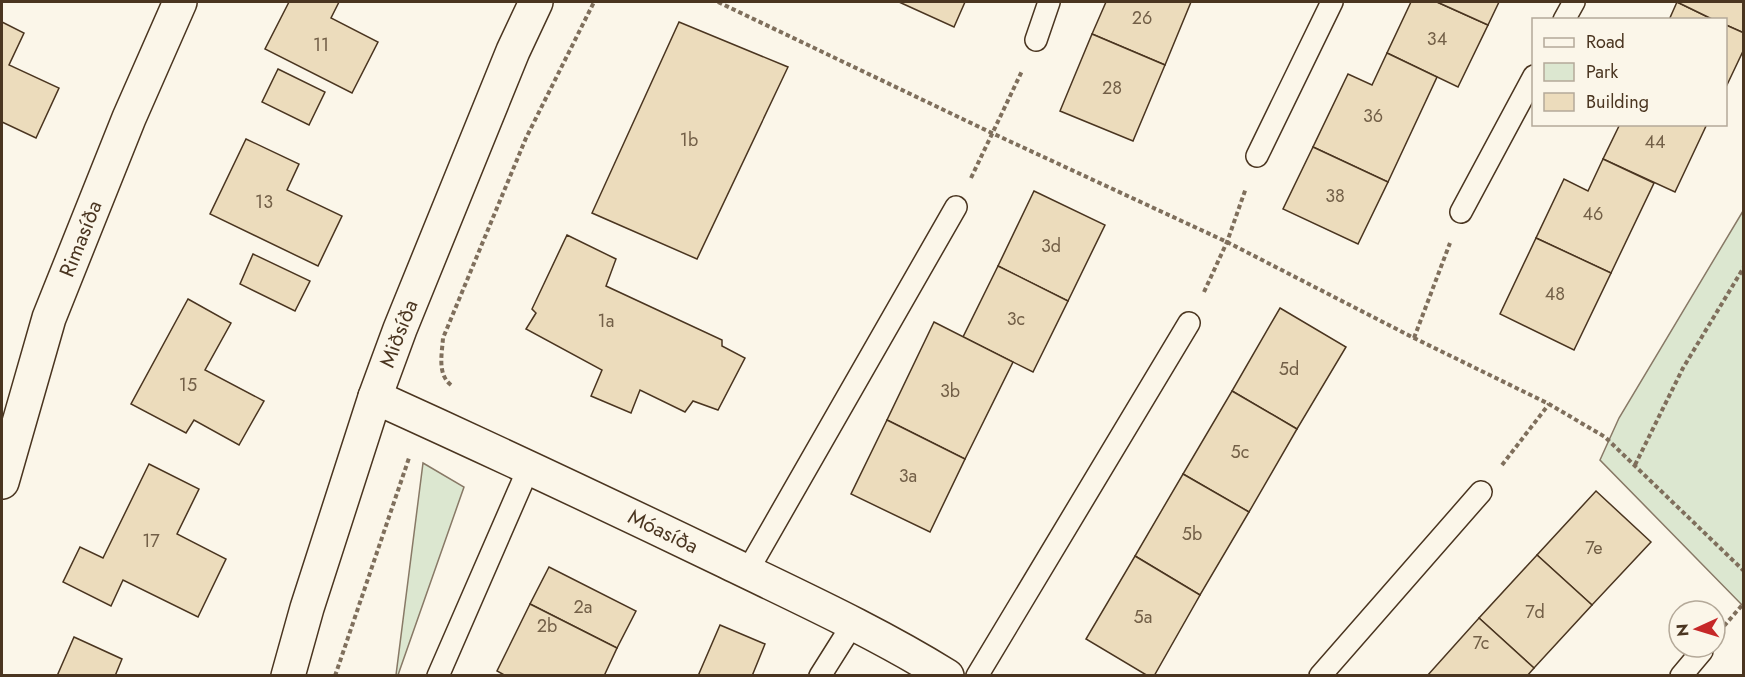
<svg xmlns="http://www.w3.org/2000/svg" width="1745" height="677" font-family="Jost,sans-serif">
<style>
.green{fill:#dce7d0;stroke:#887966;stroke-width:1.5}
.building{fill:#ecdcbc;stroke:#4a3520;stroke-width:1.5}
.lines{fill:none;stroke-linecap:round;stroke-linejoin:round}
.lane-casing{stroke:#4a3520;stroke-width:24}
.street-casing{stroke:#4a3520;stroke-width:36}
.path{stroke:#7f6f5c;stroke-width:4;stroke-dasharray:4.5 3;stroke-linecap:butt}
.lane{stroke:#fbf6e9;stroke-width:21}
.street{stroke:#fbf6e9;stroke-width:33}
.labels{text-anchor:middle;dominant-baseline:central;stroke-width:4.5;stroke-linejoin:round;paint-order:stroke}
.number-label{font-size:18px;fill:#725f47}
.street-label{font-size:21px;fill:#4a3520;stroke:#fbf6e9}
</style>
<rect width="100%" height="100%" fill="#fbf6e9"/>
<g class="green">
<polygon points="1743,211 1743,606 1600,460 1619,418"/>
<polygon points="423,463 464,487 398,675 396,675"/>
</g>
<g class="building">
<polygon points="289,2 339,2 331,18 378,42 352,93 265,49"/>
<polygon points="899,2 965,2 954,27"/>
<polygon points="1106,2 1191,2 1165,65 1092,34"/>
<polygon points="1411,2 1437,2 1488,25 1458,87 1387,53"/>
<polygon points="1437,2 1499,2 1488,25"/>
<polygon points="1677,2 1714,20 1669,20"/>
<polygon points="1677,2 1744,2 1744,33 1726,25 1726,20 1714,20"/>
<polygon points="2,22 24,33 9,65 59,88 36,138 2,122"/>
<polygon points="679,22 788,67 697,259 592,213"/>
<polygon points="1726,25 1744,33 1744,49 1726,87"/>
<polygon points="1092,34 1165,65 1133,141 1060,111"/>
<polygon points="1387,53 1437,77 1388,182 1313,147 1348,74 1372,85"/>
<polygon points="278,69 325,92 309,125 262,102"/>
<polygon points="1620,124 1707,124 1675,192 1603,159"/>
<polygon points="246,139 299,164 287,190 342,216 318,266 210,214"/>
<polygon points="1313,147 1388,182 1358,244 1283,209"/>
<polygon points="1603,159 1654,183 1611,273 1536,238 1564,179 1588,191"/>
<polygon points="1034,191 1105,225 1068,301 998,266"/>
<polygon points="567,235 616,259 606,286 722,340 722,346 745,358 718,410 693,401 685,412 640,390 631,413 591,396 602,370 526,329 536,313 532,309"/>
<polygon points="1536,238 1611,273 1574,350 1500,314"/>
<polygon points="253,254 310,281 295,311 240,284"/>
<polygon points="998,266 1068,301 1033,372 963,337"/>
<polygon points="188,299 231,323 205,370 264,401 239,445 194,420 186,433 131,404"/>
<polygon points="1280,308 1346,347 1297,429 1232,391"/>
<polygon points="934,322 1013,362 965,459 887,420"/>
<polygon points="1232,391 1297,429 1249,512 1183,474"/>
<polygon points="887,420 965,459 930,532 851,494"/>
<polygon points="149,464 199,489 177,534 226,559 198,617 123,580 111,606 63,582 80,547 103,558"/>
<polygon points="1183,474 1249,512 1200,595 1135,556"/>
<polygon points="1596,491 1651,542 1592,605 1537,555"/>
<polygon points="1537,555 1592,605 1534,668 1479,618"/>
<polygon points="1135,556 1200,595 1154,676 1148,676 1086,639"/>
<polygon points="549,567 636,611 617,648 530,604"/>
<polygon points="530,604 617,648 604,676 506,676 497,671"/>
<polygon points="1479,618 1534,668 1527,676 1427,676"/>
<polygon points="720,625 765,644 752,676 698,676"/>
<polygon points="74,637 122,659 115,676 57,676"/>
</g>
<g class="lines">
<defs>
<g id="lane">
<polyline points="1564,20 1574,2"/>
<polyline points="1036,40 1049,2"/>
<polyline points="1257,156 1332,2"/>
<polyline points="1461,212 1534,76"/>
<polyline points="747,572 956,207"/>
<polyline points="438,676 529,467"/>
<polyline points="820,676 854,622"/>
<polyline points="977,676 1189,323"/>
<polyline points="1320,676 1481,492"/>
<polyline points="1681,676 1702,651"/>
</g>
<g id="street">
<path id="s1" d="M375 397C492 450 609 505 725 561 801 598 874 631 947 676"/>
<path id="s2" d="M2 482 49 318 129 118 180 2"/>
<path id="s3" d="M288 676 307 608 375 397 400 329 513 51 536 2"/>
</g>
</defs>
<use href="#lane" class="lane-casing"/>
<use href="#street" class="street-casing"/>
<g class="path">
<polyline points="718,2 994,134 1227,242 1414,338 1549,404 1605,437 1744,571"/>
<polyline points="971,178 1022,71"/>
<polyline points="1204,292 1227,242 1246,188"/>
<polyline points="1414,338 1450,243"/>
<path d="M451 385C437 374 442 354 443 338L526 138 594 2"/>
<polyline points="1502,465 1549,404"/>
<polyline points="1635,465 1683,368 1744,267"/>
<polyline points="1724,626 1744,603"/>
<polyline points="335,676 409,458"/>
</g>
<use href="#lane" class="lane"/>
<use href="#street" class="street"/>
</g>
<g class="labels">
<g class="number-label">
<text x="1142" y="18">26</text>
<text x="1437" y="39">34</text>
<text x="321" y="45">11</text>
<text x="1112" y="88">28</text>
<text x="1373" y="116">36</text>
<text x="689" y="140">1b</text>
<text x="1655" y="142">44</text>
<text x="1335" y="196">38</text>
<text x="264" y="202">13</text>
<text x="1593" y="214">46</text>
<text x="1051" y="246">3d</text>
<text x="1555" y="294">48</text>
<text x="1016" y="319">3c</text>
<text x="606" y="321">1a</text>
<text x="1289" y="369">5d</text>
<text x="188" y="385">15</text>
<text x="950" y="391">3b</text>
<text x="1240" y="452">5c</text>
<text x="908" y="476">3a</text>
<text x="1192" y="534">5b</text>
<text x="151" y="541">17</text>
<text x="1594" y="548">7e</text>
<text x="583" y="607">2a</text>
<text x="1535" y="612">7d</text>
<text x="1143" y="617">5a</text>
<text x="547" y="626">2b</text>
<text x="1481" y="643">7c</text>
</g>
<g class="street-label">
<text stroke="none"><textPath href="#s2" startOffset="256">Rimasíða</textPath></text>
<text stroke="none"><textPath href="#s3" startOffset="360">Miðsíða</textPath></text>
<text stroke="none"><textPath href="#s1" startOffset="318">Móasíða</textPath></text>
</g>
</g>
<rect width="1745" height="677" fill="none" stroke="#4a3520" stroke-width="6"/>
<rect x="1532" y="18" width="195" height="108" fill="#fbf6e9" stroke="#b4a999" stroke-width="1.5"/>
<rect x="1544" y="38" width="30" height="9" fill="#fbf6e9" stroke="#b4a999" stroke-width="1.5"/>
<text x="1586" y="48" font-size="18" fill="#4a3520">Road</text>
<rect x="1544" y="63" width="30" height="18" fill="#dce7d0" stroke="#b4a999" stroke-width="1.5"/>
<text x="1586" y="78" font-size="18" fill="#4a3520">Park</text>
<rect x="1544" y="93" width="30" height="18" fill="#ecdcbc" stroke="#b4a999" stroke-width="1.5"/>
<text x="1586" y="108" font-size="18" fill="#4a3520">Building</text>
<g transform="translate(1697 629) rotate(266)"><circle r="28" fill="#fbf6e9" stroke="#b4a999" stroke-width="1.5"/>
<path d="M0-4.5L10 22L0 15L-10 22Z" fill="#c62828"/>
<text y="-9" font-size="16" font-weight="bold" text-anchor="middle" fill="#4a3520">N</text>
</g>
</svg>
